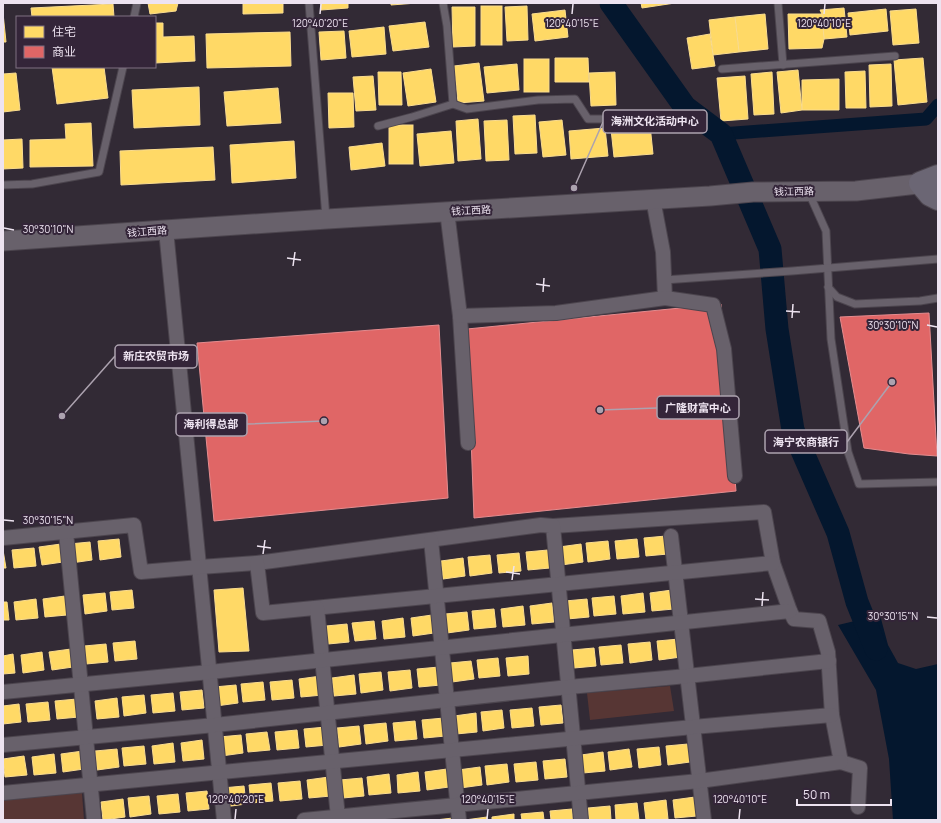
<svg xmlns="http://www.w3.org/2000/svg" width="941" height="823" font-family="Manrope,'Noto Sans SC',sans-serif">
<style>
.green{fill:#573634}
.water{fill:#04172e}
.homes{fill:#ffd966;stroke:#fadc8f}
.shops{fill:#e06666;stroke:#e48c8f}
.lines{fill:none;stroke-linecap:round;stroke-linejoin:round}
.canal{stroke:#04172e;stroke-width:13}
.river{stroke:#04172e;stroke-width:23}
.service-casing{stroke:#4c454e;stroke-width:9}
.minor-casing{stroke:#4c454e;stroke-width:16}
.secondary-casing{stroke:#4c454e;stroke-width:21}
.trunk-casing{stroke:#4c454e;stroke-width:24}
.service{stroke:#68616b;stroke-width:7}
.minor{stroke:#68616b;stroke-width:14}
.secondary{stroke:#68616b;stroke-width:19}
.trunk{stroke:#6b6674;stroke-width:22}
.ticks{fill:none;stroke:#ede3f0;stroke-width:1.5}
.labels{text-anchor:middle;dominant-baseline:central;stroke-width:4;stroke-linejoin:round;paint-order:stroke}
.street-label{font-size:10px;fill:#ede3f0;stroke:#342539}
.ticks-label{font-size:10px;text-anchor:middle;fill:#ede3f0;stroke:#342539;stroke-width:4;stroke-linejoin:round;paint-order:stroke}
.leader{fill:none;stroke:#aca2af;stroke-width:1.5}
.callout-dot{fill:#aca2af;stroke:#342539;stroke-width:1.5}
.callout{fill:#342539;stroke:#aca2af;stroke-width:1.5}
.callout-label{font-size:11px;text-anchor:middle;font-weight:bold;fill:#ede3f0}
</style>
<rect width="100%" height="100%" fill="#322a35"/>
<g class="green">
<polygon points="670,686 674,711 590,720 587,693"/>
<polygon points="82,793 84,820 3,820 3,800"/>
</g>
<polygon class="water" points="880,615 888,645 898,663 916,669 938,664 938,820 893,820 889,759 876,690 838,625"/>
<g class="homes">
<polygon points="148,3 182,3 178,3 176,11 150,14"/>
<polygon points="243,3 283,3 283,13 243,14"/>
<polygon points="321,3 348,3 348,8 321,10"/>
<polygon points="391,3 417,3 391,5"/>
<polygon points="641,3 675,3 642,8"/>
<polygon points="113,4 114,17 32,17 31,8"/>
<rect x="481" y="6" width="21" height="39"/>
<polygon points="527,6 528,40 507,41 505,7"/>
<polygon points="452,7 475,7 475,46 453,47"/>
<polygon points="844,8 847,37 824,39 822,14 820,10"/>
<polygon points="886,9 888,31 850,35 848,13"/>
<polygon points="916,9 919,43 893,45 890,11"/>
<polygon points="565,10 568,37 535,41 532,14"/>
<polygon points="3,13 6,42 3,42"/>
<polygon points="765,14 768,49 739,52 735,17"/>
<polygon points="788,14 822,14 824,39 822,48 789,49"/>
<polygon points="735,17 739,52 713,55 709,20"/>
<polygon points="425,22 429,47 393,51 389,26"/>
<polygon points="155,23 163,23 163,37 194,36 195,61 155,63"/>
<polygon points="384,27 386,54 352,57 349,31"/>
<polygon points="344,31 346,58 321,60 319,32"/>
<polygon points="290,32 291,66 207,68 206,34"/>
<polygon points="710,34 713,55 715,66 692,69 687,38"/>
<polygon points="555,58 588,58 589,82 555,82"/>
<polygon points="923,58 927,102 898,105 894,60"/>
<rect x="524" y="59" width="25" height="33"/>
<polygon points="479,63 484,101 458,103 454,66"/>
<polygon points="517,64 519,90 487,93 484,67"/>
<polygon points="891,64 892,106 870,107 869,65"/>
<polygon points="52,67 104,67 108,98 57,104"/>
<polygon points="431,69 436,102 408,106 403,73"/>
<polygon points="798,70 802,110 781,113 777,72"/>
<polygon points="865,71 866,108 846,108 845,72"/>
<polygon points="378,72 401,72 402,105 379,105"/>
<polygon points="615,72 616,105 591,106 589,73"/>
<polygon points="772,72 774,114 754,115 751,74"/>
<polygon points="16,73 20,110 3,112 3,74"/>
<polygon points="373,76 376,110 356,111 353,77"/>
<polygon points="745,76 748,119 721,121 717,78"/>
<polygon points="839,79 839,110 802,110 802,80"/>
<polygon points="199,87 200,125 134,128 132,90"/>
<polygon points="278,88 281,123 227,126 224,92"/>
<polygon points="328,93 353,93 354,127 329,128"/>
<polygon points="535,115 537,153 515,154 513,116"/>
<polygon points="478,119 481,159 458,161 456,121"/>
<polygon points="507,120 509,160 486,161 484,121"/>
<polygon points="562,120 566,155 543,157 539,122"/>
<polygon points="91,123 93,166 30,167 30,140 66,139 65,124"/>
<rect x="389" y="125" width="24" height="39"/>
<polygon points="650,125 653,154 614,157 611,129"/>
<polygon points="605,128 608,156 571,159 569,131"/>
<polygon points="451,131 454,163 420,166 417,134"/>
<polygon points="22,139 23,168 3,169 3,140"/>
<polygon points="294,141 296,178 232,183 230,145"/>
<polygon points="382,143 385,166 351,170 349,147"/>
<polygon points="213,147 215,180 121,185 120,151"/>
<polygon points="666,536 668,554 646,556 644,538"/>
<polygon points="119,539 121,557 100,560 98,541"/>
<polygon points="637,539 639,557 617,559 615,541"/>
<polygon points="608,541 610,559 588,562 586,543"/>
<polygon points="90,542 92,560 71,563 69,544"/>
<polygon points="61,544 63,562 42,565 39,547"/>
<polygon points="581,544 583,562 561,565 559,547"/>
<polygon points="34,548 36,566 14,568 12,550"/>
<polygon points="3,550 6,568 3,568"/>
<polygon points="548,550 550,568 528,570 526,552"/>
<polygon points="519,553 521,571 499,573 497,555"/>
<polygon points="490,555 492,573 470,576 468,557"/>
<polygon points="463,558 465,576 443,579 441,561"/>
<polygon points="243,588 249,651 219,652 214,590"/>
<polygon points="132,590 134,608 112,610 110,592"/>
<polygon points="672,590 674,609 652,611 650,593"/>
<polygon points="105,593 107,611 85,614 83,595"/>
<polygon points="643,593 645,612 623,614 621,596"/>
<polygon points="65,596 67,615 45,617 43,599"/>
<polygon points="614,596 616,614 594,616 592,598"/>
<polygon points="36,599 38,618 16,620 14,602"/>
<polygon points="587,599 589,617 567,619 565,601"/>
<polygon points="3,602 7,602 9,620 3,620"/>
<polygon points="552,603 554,622 532,624 530,606"/>
<polygon points="523,606 525,625 503,627 501,609"/>
<polygon points="494,609 496,627 474,629 472,611"/>
<polygon points="467,612 469,630 447,633 445,614"/>
<polygon points="432,615 434,633 413,636 411,618"/>
<polygon points="403,618 405,637 384,639 382,621"/>
<polygon points="374,621 376,639 355,641 352,623"/>
<polygon points="347,624 349,642 328,644 326,626"/>
<polygon points="679,639 681,657 659,660 657,641"/>
<polygon points="135,641 137,659 115,661 113,643"/>
<polygon points="650,642 652,660 630,663 628,644"/>
<polygon points="106,644 108,662 86,664 84,646"/>
<polygon points="621,645 623,663 601,665 599,647"/>
<polygon points="594,648 596,666 574,668 572,650"/>
<polygon points="71,649 73,667 52,670 49,652"/>
<polygon points="42,652 44,670 23,673 21,655"/>
<polygon points="13,654 15,673 3,674 3,656"/>
<polygon points="528,656 529,674 508,676 506,658"/>
<polygon points="498,658 500,676 479,678 477,660"/>
<polygon points="471,661 474,679 452,682 450,663"/>
<polygon points="439,667 441,685 419,687 417,669"/>
<polygon points="410,670 412,688 390,691 388,672"/>
<polygon points="381,672 383,690 361,693 359,674"/>
<polygon points="354,675 356,694 334,696 332,678"/>
<polygon points="321,676 323,695 301,697 299,679"/>
<polygon points="292,680 294,698 272,700 270,682"/>
<polygon points="263,682 265,700 243,702 241,684"/>
<polygon points="236,685 238,703 216,706 214,687"/>
<polygon points="202,690 204,708 182,710 180,692"/>
<polygon points="173,693 175,711 153,713 151,695"/>
<polygon points="144,695 146,713 124,716 122,697"/>
<polygon points="117,698 119,717 97,719 95,701"/>
<polygon points="77,699 79,717 57,719 55,701"/>
<polygon points="48,702 50,720 28,722 26,704"/>
<polygon points="19,704 21,722 3,724 3,706"/>
<polygon points="561,705 563,723 541,725 539,707"/>
<polygon points="532,708 534,726 512,728 510,710"/>
<polygon points="502,710 504,728 483,731 481,712"/>
<polygon points="476,713 477,732 456,734 454,716"/>
<polygon points="444,718 446,736 424,738 422,720"/>
<polygon points="415,721 417,739 395,741 393,723"/>
<polygon points="386,723 388,741 366,744 364,725"/>
<polygon points="359,726 361,744 339,747 337,728"/>
<polygon points="326,727 328,745 306,747 304,729"/>
<polygon points="297,730 299,748 277,750 275,732"/>
<polygon points="267,732 270,750 248,752 246,734"/>
<polygon points="241,735 243,753 221,756 219,737"/>
<polygon points="202,740 204,759 183,761 181,743"/>
<polygon points="173,743 175,762 154,764 152,746"/>
<polygon points="688,744 690,762 668,765 666,746"/>
<polygon points="144,746 146,764 124,766 122,748"/>
<polygon points="659,747 661,765 639,768 637,749"/>
<polygon points="117,749 119,767 97,770 95,751"/>
<polygon points="629,749 632,767 610,770 608,752"/>
<polygon points="83,751 84,769 63,772 61,754"/>
<polygon points="603,752 605,771 583,773 581,755"/>
<polygon points="54,754 56,773 34,775 32,757"/>
<polygon points="24,756 27,775 5,777 3,759"/>
<polygon points="565,759 567,777 545,779 543,761"/>
<polygon points="536,762 538,780 516,782 514,764"/>
<polygon points="507,764 509,782 487,785 485,766"/>
<polygon points="480,767 482,785 460,788 458,770"/>
<polygon points="447,769 449,787 427,790 425,772"/>
<polygon points="418,772 420,791 398,793 397,775"/>
<polygon points="389,774 391,793 369,795 367,777"/>
<polygon points="329,777 331,796 309,798 307,780"/>
<polygon points="362,778 364,796 343,798 340,780"/>
<polygon points="300,781 302,799 280,801 278,783"/>
<polygon points="271,783 273,801 251,803 249,785"/>
<polygon points="244,786 246,804 224,807 222,788"/>
<polygon points="207,791 209,809 188,811 186,793"/>
<polygon points="178,794 180,812 159,814 157,796"/>
<polygon points="149,796 151,814 130,817 128,798"/>
<polygon points="695,797 697,816 675,818 673,800"/>
<polygon points="123,799 125,817 103,820 101,802"/>
<polygon points="666,800 668,819 646,820 644,803"/>
<polygon points="637,803 639,820 616,820 615,805"/>
<polygon points="610,806 611,820 589,820 588,808"/>
<polygon points="572,809 573,820 551,820 550,811"/>
<polygon points="543,812 544,820 522,820 521,814"/>
<polygon points="514,814 514,820 492,820 492,817"/>
<polygon points="487,817 487,820 465,820"/>
<polygon points="453,818 453,820 435,820"/>
</g>
<g class="shops">
<polygon points="721,304 736,491 474,518 467,329"/>
<polygon points="929,313 937,456 909,454 864,448 840,317"/>
<polygon points="439,325 448,498 214,521 197,343"/>
</g>
<g class="lines">
<polyline class="canal" points="721,134 926,119 938,105"/>
<polyline class="river" points="611,3 685,107 721,134 770,249 777,329 793,430 838,533 857,602 876,649"/>
<defs>
<g id="service">
<polyline points="309,3 326,218"/>
<polyline points="443,3 447,26 453,104"/>
<polyline points="778,3 783,65"/>
<polyline points="134,17 137,3"/>
<polyline points="722,69 895,56"/>
<polyline points="378,126 412,117 453,104 467,109 538,100 575,99 588,119 620,119"/>
<polyline points="3,185 32,184 99,172 123,67"/>
<polyline points="809,193 826,231 831,339 848,452 859,484 938,482"/>
<polyline points="664,280 792,271 938,259"/>
<polyline points="828,287 837,297 855,304 920,301 938,298"/>
</g>
<g id="minor">
<polyline points="653,199 663,252 665,298"/>
<polyline points="447,211 460,316 468,443"/>
<polyline points="166,230 224,820"/>
<polyline points="460,316 556,313 665,298 713,305 724,349 735,476"/>
<polyline points="553,526 764,512 773,563 790,611 794,619 819,621 828,652 832,715 841,762 860,768 858,807"/>
<polyline points="66,532 94,820"/>
<polyline points="671,536 704,820"/>
<polyline points="3,538 134,525 141,572 200,567 257,563 541,525 553,526 581,820"/>
<polyline points="431,540 459,820"/>
<polyline points="257,563 263,613 773,563"/>
<polyline points="317,608 338,817"/>
<polyline points="3,692 210,672 790,611"/>
<polyline points="3,745 215,725 569,687 687,676 829,661"/>
<polyline points="3,793 693,727 832,715"/>
<polyline points="304,820 699,781 841,762"/>
</g>
<polyline id="secondary" points="3,241 327,219 710,196 753,192 856,191 935,182"/>
<polyline id="trunk" points="938,176 920,183 930,195 938,199"/>
</defs>
<use href="#service" class="service-casing"/>
<use href="#minor" class="minor-casing"/>
<use href="#secondary" class="secondary-casing"/>
<use href="#trunk" class="trunk-casing"/>
<use href="#service" class="service"/>
<use href="#minor" class="minor"/>
<use href="#secondary" class="secondary"/>
<use href="#trunk" class="trunk"/>
</g>
<path class="ticks" d="M320 14 321 4M572 14 573 4M824 14 825 4M4 228 14 230M287 258 301 260M293 266 295 252M536 284 550 286M543 292 544 278M786 311 800 312M792 318 793 304M927 325 937 327M4 520 14 521M257 546 271 548M263 554 265 540M506 572 520 574M512 580 514 566M755 599 769 600M762 606 763 592M927 617 937 618M235 819 236 809M487 819 488 809M739 819 740 809"/>
<g class="labels">
<g class="street-label">
<text transform="translate(794 191) rotate(-1)">钱江西路</text>
<text transform="translate(471 210) rotate(-3)">钱江西路</text>
<text transform="translate(147 231) rotate(-4)">钱江西路</text>
</g>
</g>
<g class="ticks-label">
<text x="320" y="27">120°40'20"E</text>
<text x="572" y="27">120°40'15"E</text>
<text x="824" y="27">120°40'10"E</text>
<text x="48" y="233">30°30'10"N</text>
<text x="893" y="329">30°30'10"N</text>
<text x="48" y="524">30°30'15"N</text>
<text x="893" y="620">30°30'15"N</text>
<text x="236" y="803">120°40'20"E</text>
<text x="488" y="803">120°40'15"E</text>
<text x="740" y="803">120°40'10"E</text>
</g>
<path class="leader" d="M574 188L603 122M62 416L115 356M600 410L657 408M324 421L247 424M892 382L847 442"/>
<g class="callout-dot">
<circle cx="574" cy="188" r="4"/>
<circle cx="62" cy="416" r="4"/>
<circle cx="600" cy="410" r="4"/>
<circle cx="324" cy="421" r="4"/>
<circle cx="892" cy="382" r="4"/>
</g>
<g class="callout">
<rect x="603" y="110" width="104" height="23" rx="4"/>
<rect x="115" y="345" width="82" height="23" rx="4"/>
<rect x="657" y="396" width="82" height="23" rx="4"/>
<rect x="176" y="413" width="71" height="23" rx="4"/>
<rect x="765" y="430" width="82" height="23" rx="4"/>
</g>
<g class="callout-label">
<text x="655" y="125">海洲文化活动中心</text>
<text x="156" y="360">新庄农贸市场</text>
<text x="698" y="412">广隆财富中心</text>
<text x="211" y="428">海利得总部</text>
<text x="806" y="446">海宁农商银行</text>
</g>
<rect width="941" height="823" fill="none" stroke="#ede3f0" stroke-width="8"/>
<rect x="16" y="16" width="140" height="52" fill="#342539" stroke="#7e7182"/>
<rect x="24" y="26" width="20" height="12" fill="#ffd966" stroke="#7e7182"/>
<text x="52" y="36" font-size="12" fill="#ede3f0">住宅</text>
<rect x="24" y="46" width="20" height="12" fill="#e06666" stroke="#7e7182"/>
<text x="52" y="56" font-size="12" fill="#ede3f0">商业</text>
<path d="M797 799v6h94v-6" fill="none" stroke="#ede3f0" stroke-width="2"/>
<text x="803" y="799" font-size="12" fill="#ede3f0" stroke="#342539" stroke-width="3" paint-order="stroke">50 m</text>
</svg>
